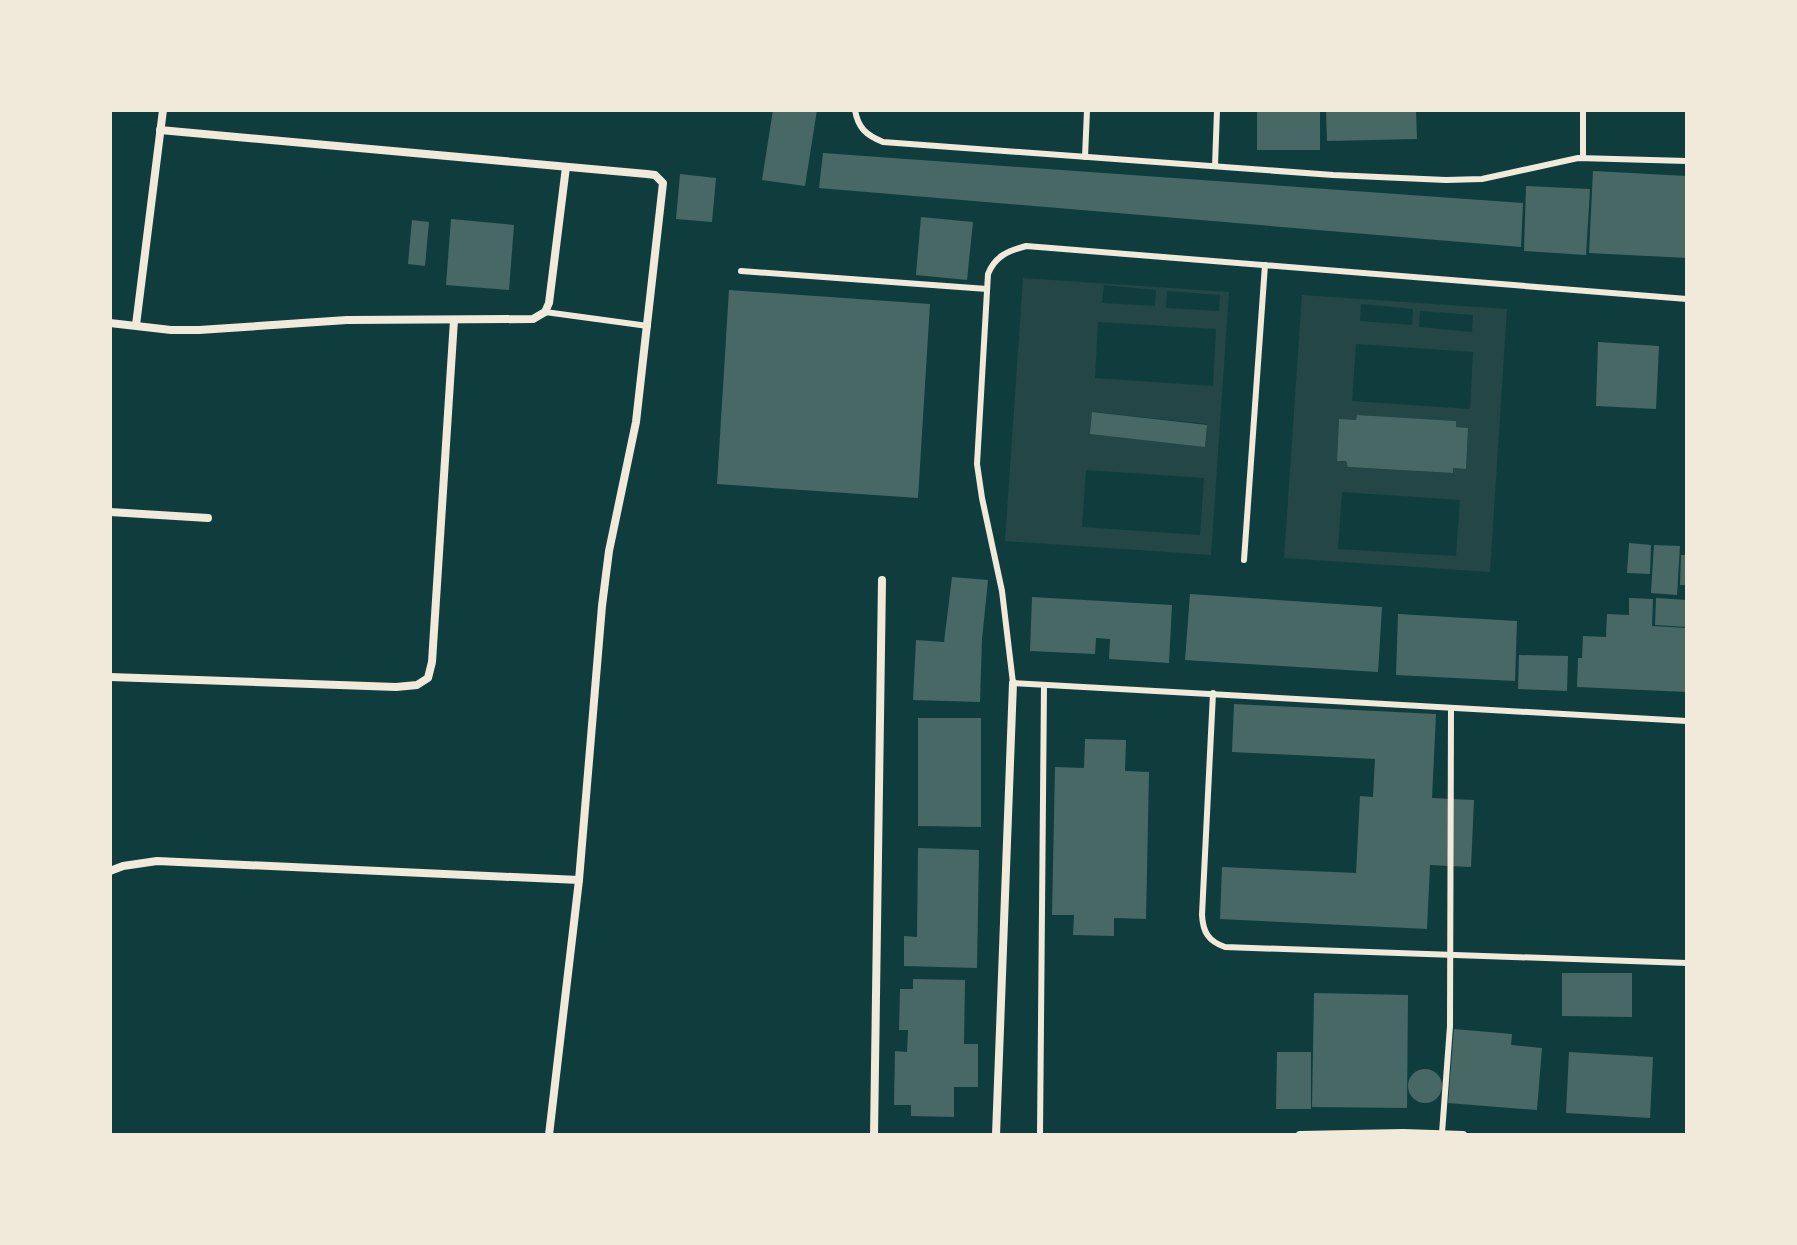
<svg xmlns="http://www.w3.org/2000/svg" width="1797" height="1245" font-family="'Archivo Narrow',sans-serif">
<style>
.green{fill:#244646;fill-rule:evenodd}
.building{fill:#486865}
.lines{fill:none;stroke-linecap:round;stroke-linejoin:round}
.service{stroke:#f1e9da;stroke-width:6}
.minor{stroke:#f1e9da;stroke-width:8}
</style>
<rect width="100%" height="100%" fill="#0f3d3e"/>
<g class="green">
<path d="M1023 278 1229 292 1211 555 1005 541ZM1104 285 1156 290 1155 306 1102 303ZM1167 291 1220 295 1219 311 1166 308ZM1098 322 1216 329 1213 386 1095 378ZM1093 412 1207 424 1205 446 1091 434ZM1086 470 1204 478 1200 535 1082 527Z"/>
<path d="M1302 295 1507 309 1490 572 1284 558ZM1361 304 1413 309 1412 325 1360 321ZM1420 311 1473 315 1472 332 1419 327ZM1356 344 1473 352 1470 409 1352 401ZM1357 415 1456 421V427L1468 428 1466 469 1453 468 1452 473 1348 467 1346 461 1337 460 1339 420H1356ZM1342 492 1460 500 1456 556 1338 549Z"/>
</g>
<g class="building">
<polygon points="773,110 817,110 805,186 762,180"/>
<rect x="1257" y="110" width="63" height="40"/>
<polygon points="1326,110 1416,110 1417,139 1327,141"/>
<polygon points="823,153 1523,203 1521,247 819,188"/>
<polygon points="1593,171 1687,176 1687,258 1589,253"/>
<polygon points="680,174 716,178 712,222 676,219"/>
<polygon points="1526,186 1590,189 1586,255 1524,251"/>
<polygon points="921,217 973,222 967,280 916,275"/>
<polygon points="451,219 514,225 509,290 446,285"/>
<polygon points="412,220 429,222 425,266 408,264"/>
<polygon points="729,290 930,304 918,498 717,484"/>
<polygon points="1598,342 1659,346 1656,409 1596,406"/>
<polygon points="1092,412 1207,425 1205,447 1090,434"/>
<polygon points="1357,415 1456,421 1456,427 1468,428 1466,469 1453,468 1453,473 1348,467 1346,461 1337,461 1339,419 1356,420"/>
<polygon points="1629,543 1651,545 1650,574 1627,573"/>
<polygon points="1654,545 1680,546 1677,595 1651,593"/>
<polygon points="1681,555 1687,555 1687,585 1680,585"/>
<polygon points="952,577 988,580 982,639 980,702 913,700 916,640 944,642"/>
<polygon points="1190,594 1382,607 1378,672 1185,660"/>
<polygon points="1032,597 1172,605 1169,663 1109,659 1110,639 1096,638 1095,654 1030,651"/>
<polygon points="1629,598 1653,599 1652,626 1687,628 1687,692 1577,687 1578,658 1582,658 1583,636 1606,637 1607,614 1629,615"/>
<polygon points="1656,598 1687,600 1687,627 1655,625"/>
<polygon points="1398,614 1517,621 1515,681 1396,675"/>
<polygon points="1519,655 1568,656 1567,691 1518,689"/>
<polygon points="1234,704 1436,714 1432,798 1474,800 1471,867 1430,865 1427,929 1220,919 1222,867 1356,873 1360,796 1373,797 1375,759 1232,752"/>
<polygon points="918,718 981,718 981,827 918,826"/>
<polygon points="1085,739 1126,740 1125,771 1149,772 1146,919 1114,918 1114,936 1073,935 1074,915 1052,915 1055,767 1084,768"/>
<polygon points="918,848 979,850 977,968 904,966 904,936 917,937"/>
<polygon points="1562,973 1632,973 1632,1017 1562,1016"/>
<polygon points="913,979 965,980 964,1044 978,1044 978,1087 954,1087 954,1117 911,1116 911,1105 894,1105 895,1051 907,1052 908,1030 899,1030 900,989 913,989"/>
<polygon points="1314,993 1408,995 1407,1108 1312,1107"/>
<polygon points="1454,1029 1512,1034 1511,1045 1542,1048 1537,1110 1448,1103"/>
<polygon points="1277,1052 1311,1052 1311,1109 1276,1109"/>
<polygon points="1569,1052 1653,1057 1650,1118 1566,1113"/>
<circle cx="1425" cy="1086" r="17"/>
</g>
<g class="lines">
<g class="service">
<path d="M855 110C858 128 866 135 883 142L1333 175 1446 180 1482 179 1578 158 1687 161"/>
<polyline points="1583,110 1583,158"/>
<polyline points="1085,157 1087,110"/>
<polyline points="1215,166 1217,110"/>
<polyline points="741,271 987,289"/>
<path d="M1687 299 1026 246C1008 251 995 256 988 274L977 464 982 498 1002 591 1013 683 1687 721"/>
<polyline points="545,312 648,326"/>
<polyline points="1244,560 1265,265"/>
<path d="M1213 693 1202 915C1203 932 1208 941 1225 947L1687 963"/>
<polyline points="1442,1133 1450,1026 1451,709"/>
<polyline points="1040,1135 1044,685"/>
</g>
<g class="minor">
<polyline points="160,130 647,174 655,175 663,183 636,422 609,551 602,606 579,880 549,1135"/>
<polyline points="110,323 171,330 199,330 347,320 533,319 545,312 549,303 566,167"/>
<polyline points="136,325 163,110"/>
<polyline points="110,512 208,518"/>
<polyline points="110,677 396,687 417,685 428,678 432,662 454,320"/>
<polyline points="110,871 123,866 157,861 579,880"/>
<polyline points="874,1135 882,580"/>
<polyline points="996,1135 1013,683"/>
<polyline points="1300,1135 1403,1133 1463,1135"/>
</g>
</g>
<rect width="1797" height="1245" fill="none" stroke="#f1e9da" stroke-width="224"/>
</svg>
